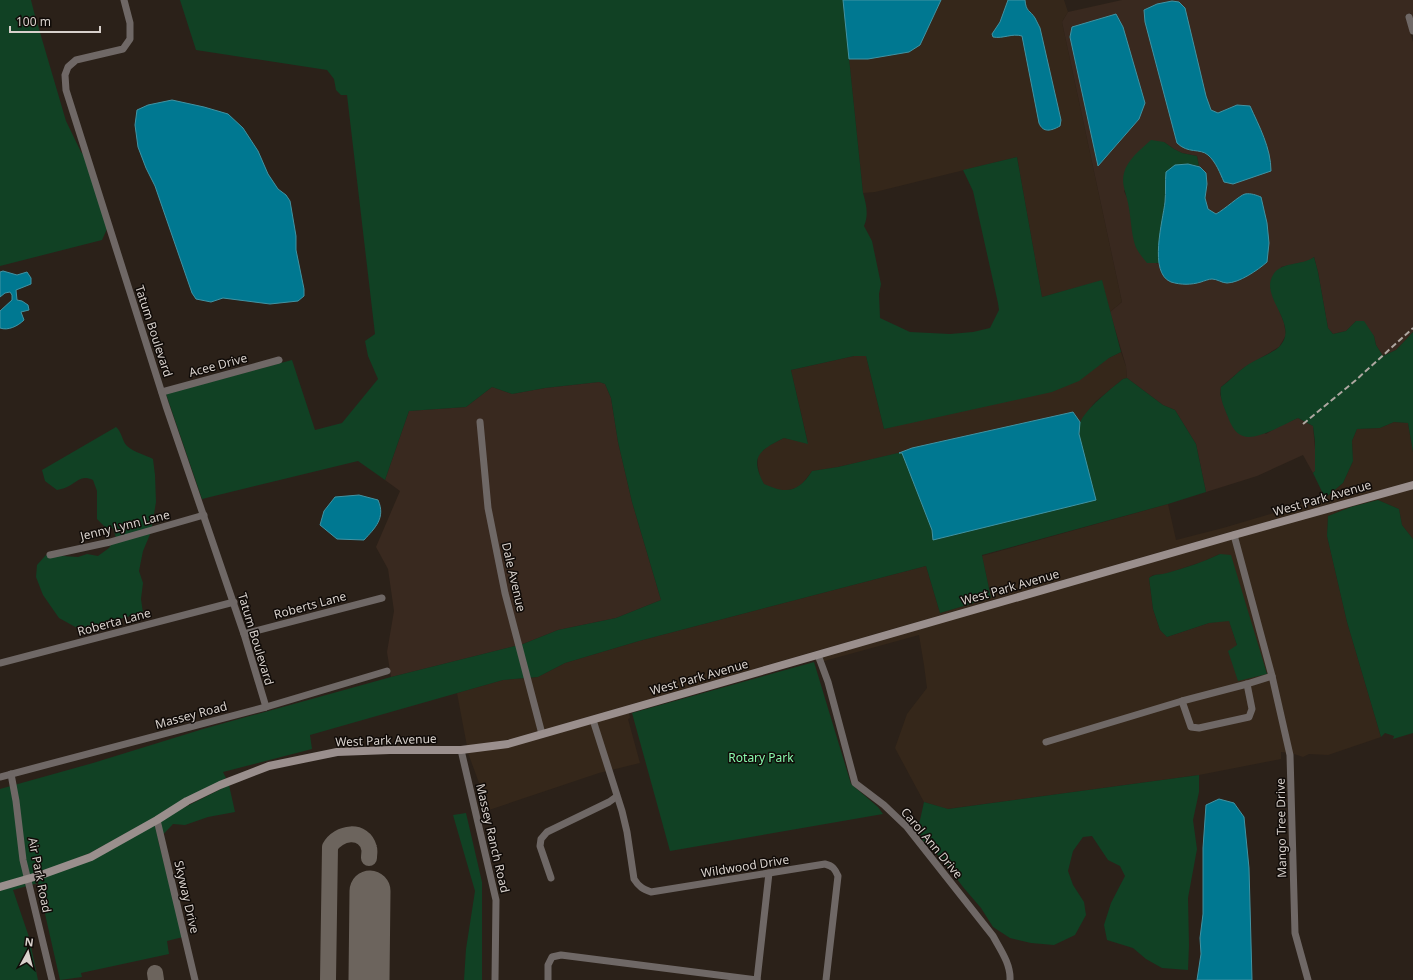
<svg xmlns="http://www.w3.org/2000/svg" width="1413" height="980" font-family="'Noto Sans',sans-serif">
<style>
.commercial{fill:#35271a;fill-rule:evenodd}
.built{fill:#39291f;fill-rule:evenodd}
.green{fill:#114124}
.water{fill:#007891;stroke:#4193a3}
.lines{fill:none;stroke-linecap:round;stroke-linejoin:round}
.taxiway{stroke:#6c645d;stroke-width:16}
.runway{stroke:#6c645d;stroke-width:41}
.street{stroke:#6f6866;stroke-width:7}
.secondary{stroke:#9a8f8d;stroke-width:8}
.rail{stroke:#aea7a1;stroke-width:2;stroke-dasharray:6 3;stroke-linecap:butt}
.labels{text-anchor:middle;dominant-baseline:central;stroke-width:3;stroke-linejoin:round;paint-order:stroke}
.street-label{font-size:12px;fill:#d8d1cc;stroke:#100b08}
.park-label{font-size:12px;fill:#88faad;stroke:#100b08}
</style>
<rect width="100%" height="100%" fill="#2b2119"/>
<g class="commercial">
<polygon points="941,0 1008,0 1000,22 992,34 1005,37 1016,34 1022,36 1029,66 1061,120 1040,28 1035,17 1029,12 1026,7 1025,0 1064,0 1068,12 1062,22 1122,302 1110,312 1101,281 1042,297 1017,157 875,192 863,193 849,59 868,59 909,52 919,45"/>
<polygon points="1121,352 1126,366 1127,378 1123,379 1095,402 1080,422 1073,412 912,448 899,453 838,467 812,471 802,484 796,488 784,491 776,489 764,485 760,477 758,466 758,455 768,446 784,438 808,443 791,370 854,356 866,356 884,429 1109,358"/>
<polygon points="1394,422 1408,423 1413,452 1413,481 1233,531 507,740 467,746 457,693 503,680 538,677 565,663 639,641 926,566 940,613 991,598 982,556 1168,504 1176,540 1223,528 1325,498 1343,483 1353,461 1352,441 1357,429 1380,428"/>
<path d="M1413 488V539L1402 525 1399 509 1378 500 1351 507 1328 516 1327 536 1347 622 1381 737 1328 755 1309 754 1303 757 1291 753 1281 752V759L1199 775 947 809 924 802 895 748 907 714 927 688 924 665 919 635 817 663 814 659 1234 538ZM1220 554 1267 674 1237 645 1229 620 1209 623 1167 637 1160 630 1153 609 1149 578 1153 575 1165 574 1202 562Z"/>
<polygon points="629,713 630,718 628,719 640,763 599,773 489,810 468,753"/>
</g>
<g class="built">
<path d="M1122 0H1413V19L1411 13 1405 15 1413 42V332L1396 350 1383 356 1376 345 1374 336 1356 321 1346 331 1333 334 1328 328 1318 272 1314 257 1309 261 1281 267 1279 310 1284 323 1286 335 1279 347 1242 369 1221 387 1220 394 1225 409 1266 434 1277 427 1298 418 1313 426 1316 461 1315 471 1313 473 1303 455 1257 476 1206 492 1196 444 1175 410 1163 405 1127 378 1126 366 1110 312 1122 302 1062 22 1068 12ZM1144 10 1206 96 1211 110 1218 113 1237 105 1224 182 1215 162 1207 154 1177 143 1146 22ZM1116 14 1123 27 1145 103 1139 119 1098 166 1070 37ZM1164 142 1174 149 1182 153 1197 156 1199 166 1200 167 1207 184 1205 198 1208 209 1216 214 1226 208 1245 194 1267 262 1254 272 1242 279 1227 283 1212 279 1200 282 1161 274 1159 263 1157 264 1124 191Z"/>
<polygon points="599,382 605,384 611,398 618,442 632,502 661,600 616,618 558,630 523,644 391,677 387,652 394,611 388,569 376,547 400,491 385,480 409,411 466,407 492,387 512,394 545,388"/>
</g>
<g class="green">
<polygon points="0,0 31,0 34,12 66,121 81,152 91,163 107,229 102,240 0,266"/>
<path d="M180 0H843L863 193C866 203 869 215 864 226L872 241 881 284 879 294 880 318 910 332 950 334 973 332 990 328 999 310 998 303 973 191 963 170 1017 157 1042 297 1102 280 1121 352 1109 358 1079 381 1052 392 884 429 866 356H854L791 370 808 444 784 438C760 450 749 456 764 484 786 494 798 493 812 471L838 467 902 452 932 530 933 540 1096 499C1091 482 1076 438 1080 423 1084 410 1112 388 1123 379L1127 378 1163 405 1175 410 1196 444 1206 492 1168 504 982 555 991 598 940 613 926 566 639 641 565 663 538 677 503 680 310 735 312 749 223 772 226 778 90 853 41 872 0 883V789L93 763 203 729 391 677 523 644 558 630 616 618 661 600 632 502 618 442 611 398 605 384 599 382 545 388 512 394 492 387 466 407 409 411 385 480 358 461 202 499 166 394 292 360 315 430 342 423 378 379 368 356 365 341 375 334 347 95H341L336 90 334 79 327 70 196 50Z"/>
<path d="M1151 140 1164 142 1174 149 1182 153 1197 156 1199 166 1188 164 1165 184V200L1159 244V263H1147C1143 258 1137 251 1135 245 1131 232 1131 217 1128 203 1126 192 1121 184 1124 173 1127 160 1141 149 1151 140Z"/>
<path d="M1314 257 1318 272 1328 328 1333 334 1346 331 1356 321H1364L1374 336 1376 345 1383 356 1396 350 1413 332V452L1408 423 1394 422 1380 428 1357 429 1352 441 1353 461 1343 483 1325 498 1313 473 1315 471V442L1313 426 1298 418C1284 424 1257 441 1243 436 1235 434 1230 423 1228 417 1224 407 1219 397 1221 387 1231 380 1239 370 1249 364 1258 358 1271 354 1279 347 1301 325 1259 297 1273 275 1281 261 1302 266 1314 257Z"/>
<path d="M116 427C122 432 122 441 127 446 133 452 146 455 153 459L155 475 156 502 151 532 143 551 139 571 143 583 141 599 143 613 79 629 59 618 43 595 36 577 37 565 46 555 78 557 87 554 98 556 109 548 116 538 113 528 105 527 97 519V491L93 480C81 475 79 481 69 486 66 488 61 489 57 490L45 481 42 470Z"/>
<polygon points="1378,500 1399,509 1402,525 1413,539 1413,733 1393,739 1394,736 1385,733 1381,737 1347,622 1327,536 1328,516 1351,507"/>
<path d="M1220 554 1231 555 1267 674 1238 681 1228 651 1237 645 1229 621 1209 623 1167 637 1160 630 1153 609 1149 578C1155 573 1161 575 1167 573 1185 568 1203 562 1220 554Z"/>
<polygon points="814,662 851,784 878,807 883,814 670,851 632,713"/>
<polygon points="1199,775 1199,792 1193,820 1197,849 1188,898 1189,945 1188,970 1162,968 1146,959 1133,948 1107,940 1104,925 1111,903 1125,876 1120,866 1108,860 1092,836 1083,837 1073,851 1068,871 1073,885 1084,902 1086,915 1075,935 1054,945 1031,943 1010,938 993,927 981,908 963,887 942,859 923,841 918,829 924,802 948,809"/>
<polygon points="229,785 235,812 208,817 185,825 173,824 158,840 183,937 167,941 169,954 81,973 82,977 60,980 38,883 13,890 29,937 38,980 0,980 0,890 42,879"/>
<polygon points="466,813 482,882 482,980 464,980 466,949 475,891 453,815"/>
</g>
<g class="water">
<polygon points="843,0 941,0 920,45 909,52 868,59 849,59"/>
<path d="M1008 0H1025C1026 12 1030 10 1035 18 1037 21 1038 25 1040 28L1061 120 1060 126C1051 131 1043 133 1039 123L1022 36C1012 33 1003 39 993 37L992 34 1000 22Z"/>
<path d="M1172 1 1179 2 1185 8 1206 96 1211 110 1218 113 1237 105 1250 106C1259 126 1271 148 1271 171L1233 184 1224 182C1220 173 1216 162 1208 155 1200 148 1188 154 1177 143L1145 22 1144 10 1157 4Z"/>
<polygon points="1116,14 1123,27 1145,103 1139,119 1098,166 1070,37 1072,27"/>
<polygon points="172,100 204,107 228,114 243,128 258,151 268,174 278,189 286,195 290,201 296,236 296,250 304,289 304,296 298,301 270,304 223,298 211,302 196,299 192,293 155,186 146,168 138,147 135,125 137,110 148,105"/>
<path d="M1188 164 1200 167 1206 173 1207 184 1205 198 1208 209 1216 214C1224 210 1240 195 1245 194 1251 193 1256 195 1261 197L1267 223 1269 243 1267 262C1258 270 1239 283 1227 283 1222 283 1217 279 1212 279 1209 279 1204 281 1201 282 1191 285 1181 285 1171 282 1148 273 1163 220 1165 202 1166 192 1165 182 1166 172L1175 165Z"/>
<path d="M3 271 17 275 27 272 31 278V284L16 290 17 300 22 301 28 305 29 310 21 312 24 320C18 326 8 331 0 328V311L12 300V295L10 292 5 293 0 297V272Z"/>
<polygon points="1073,412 1080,422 1079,434 1096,500 933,540 932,530 902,453 899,453 912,448"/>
<path d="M359 495 378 500C386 518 375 528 364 540L337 539 320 525 324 511 335 497Z"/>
<polygon points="1219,799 1234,803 1244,817 1249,868 1252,980 1197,980 1201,954 1200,938 1203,914 1203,848 1206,805"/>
</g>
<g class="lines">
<g class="taxiway">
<polyline points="155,973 156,980"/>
<path d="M328 980 330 847C338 832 364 828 369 848 370 851 369 854 369 858"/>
</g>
<polyline class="runway" points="369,980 370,891"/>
<g class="street">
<polyline points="124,0 130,23 130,39 123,49 76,60 68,67 65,75 66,90 166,406 244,634 266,707"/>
<polyline points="1409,17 1413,31"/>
<polyline points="162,392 279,360"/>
<polyline points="480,422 488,508 505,593 542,734"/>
<polyline points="1234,535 1272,676 1290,755 1295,933 1308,980"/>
<polyline points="50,555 110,542 204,515"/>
<polyline points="244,634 382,598"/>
<path d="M818 655 828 682 855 783 884 805 907 827 993 936C1000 949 1011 964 1010 980"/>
<polyline points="0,663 234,602"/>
<polyline points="1182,701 1191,727 1199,728 1249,717 1252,709 1247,684"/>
<path d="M593 720 622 811 627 832 634 879C639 887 643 889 651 892L825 864C833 866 835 869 838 876L826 980"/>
<polyline points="1046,742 1182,701 1247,684 1272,676"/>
<polyline points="461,750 496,900 495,980"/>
<polyline points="11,774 16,801 23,860 52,980"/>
<polyline points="0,777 266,707 387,671"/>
<polyline points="157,820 195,980"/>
<polyline points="551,878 540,846 541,839 547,832 609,802 616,797"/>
<polyline points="548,980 548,965 552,957 561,955 757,980"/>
<polyline points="757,980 769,873"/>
</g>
<polyline class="secondary" points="0,887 41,875 91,857 157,820 187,801 220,785 269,766 337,752 390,750 461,750 508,744 1234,535 1413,485"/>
<polyline class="rail" points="1303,424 1356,380 1413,328"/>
</g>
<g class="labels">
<g class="street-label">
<text transform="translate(154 331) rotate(72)">Tatum Boulevard</text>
<text transform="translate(218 365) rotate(-15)">Acee Drive</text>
<text transform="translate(1322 498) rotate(-16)">West Park Avenue</text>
<text transform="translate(125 525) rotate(-14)">Jenny Lynn Lane</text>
<text transform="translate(514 577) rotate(77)">Dale Avenue</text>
<text transform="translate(1010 587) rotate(-16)">West Park Avenue</text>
<text transform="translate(310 605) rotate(-15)">Roberts Lane</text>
<text transform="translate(114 622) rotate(-15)">Roberta Lane</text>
<text transform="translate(256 639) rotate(73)">Tatum Boulevard</text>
<text transform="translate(699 677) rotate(-16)">West Park Avenue</text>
<text transform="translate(191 715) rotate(-15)">Massey Road</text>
<text transform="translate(386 740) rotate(-2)">West Park Avenue</text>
<text transform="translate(1281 828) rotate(-91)">Mango Tree Drive</text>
<text transform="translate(493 838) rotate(77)">Massey Ranch Road</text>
<text transform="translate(932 843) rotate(50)">Carol Ann Drive</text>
<text transform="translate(745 866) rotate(-9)">Wildwood Drive</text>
<text transform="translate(40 875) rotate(79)">Air Park Road</text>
<text transform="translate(187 897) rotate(77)">Skyway Drive</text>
</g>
<g class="park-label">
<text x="761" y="757">Rotary Park</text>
</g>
</g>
<g transform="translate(28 952) rotate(7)" stroke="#100b08" stroke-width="3" paint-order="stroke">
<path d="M0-3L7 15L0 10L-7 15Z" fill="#d8d1cc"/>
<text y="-6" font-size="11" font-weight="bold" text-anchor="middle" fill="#d8d1cc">N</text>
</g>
<path d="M10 26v6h90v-6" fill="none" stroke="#d8d1cc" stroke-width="2"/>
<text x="16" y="26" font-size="12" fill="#d8d1cc" stroke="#100b08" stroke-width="3" paint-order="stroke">100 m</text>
</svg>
